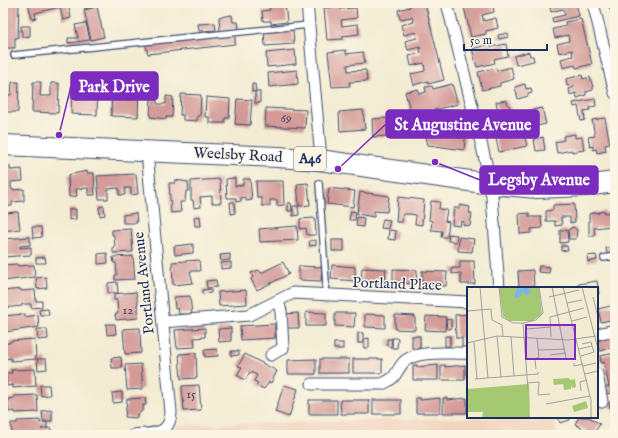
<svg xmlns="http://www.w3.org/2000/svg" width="618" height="438" font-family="'IM FELL English',serif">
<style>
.built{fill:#f3d4bf}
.building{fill:#d39a97}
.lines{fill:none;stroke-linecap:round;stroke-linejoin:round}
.lane-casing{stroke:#3b4b70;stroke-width:8}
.street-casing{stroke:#3b4b70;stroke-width:13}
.highway-casing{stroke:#3b4b70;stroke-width:22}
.lane{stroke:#fff;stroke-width:5.5}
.street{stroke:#fff;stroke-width:11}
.highway{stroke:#fff;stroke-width:20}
.labels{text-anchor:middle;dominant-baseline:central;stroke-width:3;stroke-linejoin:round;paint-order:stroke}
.number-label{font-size:13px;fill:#494a6c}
.shield{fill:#fcf5e5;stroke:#5e6a86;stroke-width:1}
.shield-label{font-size:14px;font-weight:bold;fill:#1b2f5e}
.street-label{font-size:15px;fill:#1b2f5e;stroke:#fcf5e5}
.inset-road{fill:none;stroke:#9da0a4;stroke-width:1}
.view{fill:#7b2cbf;fill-opacity:0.15;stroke:#7b2cbf;stroke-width:2}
.inset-edge{fill:none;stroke:#1b2f5e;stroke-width:2}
.leader{fill:none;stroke:#7b2cbf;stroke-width:1.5}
.callout-dot{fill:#7b2cbf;stroke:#fcf5e5;stroke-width:1.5}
.callout{fill:#7b2cbf;stroke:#7b2cbf;stroke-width:1.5}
.callout-label{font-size:16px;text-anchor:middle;font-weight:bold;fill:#fff}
</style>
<rect width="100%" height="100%" fill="#fcf5e5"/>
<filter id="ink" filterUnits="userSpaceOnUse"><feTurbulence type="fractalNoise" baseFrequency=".025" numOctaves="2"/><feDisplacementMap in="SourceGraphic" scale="8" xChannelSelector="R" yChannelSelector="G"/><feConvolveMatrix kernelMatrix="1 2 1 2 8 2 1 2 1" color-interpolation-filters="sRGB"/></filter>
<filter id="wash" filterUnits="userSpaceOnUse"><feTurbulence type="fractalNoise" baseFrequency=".012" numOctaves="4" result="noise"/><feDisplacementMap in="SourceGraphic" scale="16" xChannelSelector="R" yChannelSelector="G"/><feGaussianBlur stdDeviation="0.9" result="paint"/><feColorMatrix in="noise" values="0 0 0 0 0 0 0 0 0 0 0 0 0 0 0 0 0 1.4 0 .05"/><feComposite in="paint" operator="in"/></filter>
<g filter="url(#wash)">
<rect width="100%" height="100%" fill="#f3ecd3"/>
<polygon class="built" points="508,417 555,417 557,435 169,435 178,425"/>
<g id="blocks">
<g class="building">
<polygon points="3,3 19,3 18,38 15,38 15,48 3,48"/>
<polygon points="28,3 68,3 71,18 63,20 60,7 35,13 36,18 32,19"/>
<polygon points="83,3 93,3 94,6 85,9"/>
<polygon points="261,3 285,3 287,22 271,24 271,21 263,21 262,11 270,10 269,4 261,5"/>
<polygon points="409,3 425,3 444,80 428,84 428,81 414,85 411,74 425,71 424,63 411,66 409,56 421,53 420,47 408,50 405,41 417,38 416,32 404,35 401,25 414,22 412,17 400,19 398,10 410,7"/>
<polygon points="463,3 479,3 479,5 492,3 494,12 482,15 483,18 483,21 496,18 498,28 486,31 486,34 471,37"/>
<polygon points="549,3 576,3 579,16 553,22 552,18 565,15 563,9 551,12"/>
<polygon points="615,4 615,22 614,22 611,10 610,10 609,6"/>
<polygon points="340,6 340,9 356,8 357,18 341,20 342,26 358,24 359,34 343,36 343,39 327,40 324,8"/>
<polygon points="97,7 104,37 91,40 84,10"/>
<polygon points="232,15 233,22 238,22 239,29 220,31 219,17"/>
<polygon points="581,19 592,64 576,68 575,65 563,68 561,59 573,56 572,50 559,53 557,44 569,41 568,35 555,38 553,29 566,26 565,22"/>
<polygon points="86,23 90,40 68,43 68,38 78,38 75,25"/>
<polygon points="215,23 216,30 199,31 198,24"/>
<polygon points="21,26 30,26 30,36 22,37"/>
<polygon points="293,29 294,44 265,46 264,32"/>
<polygon points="235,33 235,44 148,54 145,43"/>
<polygon points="508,33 509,37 499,39 498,35"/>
<polygon points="490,44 491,47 506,44 508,56 494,59 495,63 477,67 472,49"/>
<polygon points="295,50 296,64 267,67 266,53"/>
<polygon points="346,50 346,54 363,52 365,63 347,65 348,71 366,70 367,81 349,82 350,86 332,87 328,52"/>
<polygon points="529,52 530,56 533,56 534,61 516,65 514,56"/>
<polygon points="511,67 514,79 500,83 500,86 482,90 478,72 496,68 497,71"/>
<polygon points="297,70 298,84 269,87 268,73"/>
<polygon points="582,75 583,79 590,77 593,87 593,90 586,92 586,95 577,98 576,93 570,95 569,89 574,87 574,85 567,86 566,79"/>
<polygon points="12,82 19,82 18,112 3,112 3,95 11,95"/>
<polygon points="33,82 41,82 40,96 51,96 51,83 59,83 58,113 32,112"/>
<polygon points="72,84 80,84 79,98 90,98 91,85 98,85 97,115 71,114"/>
<polygon points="252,84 255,84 256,91 252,92"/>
<polygon points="452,84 458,104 434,110 434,112 440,110 441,116 439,116 465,120 464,131 466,131 464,150 428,145 424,129 413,131 409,115 411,114 405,92 418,89 419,94 426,92 425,87 432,86 433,89"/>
<polygon points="525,84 526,89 531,88 532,93 528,94 528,96 518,99 515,87"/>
<polygon points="112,85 120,86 120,99 131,100 131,86 139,87 138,117 111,116"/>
<rect x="255" y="92" width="5" height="11"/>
<polygon points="181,94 201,95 200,116 197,116 197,121 183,120 183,115 180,115"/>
<polygon points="151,96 157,96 157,104 166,104 166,96 173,97 172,117 166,117 166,119 150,117"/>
<polygon points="206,97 230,99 229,118 225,118 225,123 209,123 209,117 205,117"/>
<polygon points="237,99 252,100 250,125 235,124"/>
<polygon points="595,99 596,106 590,107 590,110 584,111 585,120 581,121 578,106 574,107 573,103"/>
<polygon points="506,100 513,114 542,108 546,124 523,129 527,146 499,152 495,134 499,133 496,119 498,119 497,114 499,114 496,102"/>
<polygon points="266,108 306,110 305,128 265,126"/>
<polygon points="363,110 365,129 340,131 339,112"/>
<polygon points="402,117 403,135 373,137 372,119"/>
<polygon points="605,118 610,144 605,145 606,151 597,153 596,149 593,150 593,146 590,147 588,137 595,136 592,120"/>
<polygon points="575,134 575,138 582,137 584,150 572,152 572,150 557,153 555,142 564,140 563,136"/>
<polygon points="543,137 545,150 536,151 534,139"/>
<polygon points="3,166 10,166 10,170 22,169 23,181 11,182 11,186 12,190 24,189 24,201 12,202 12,206 3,206"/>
<polygon points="87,171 87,173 94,173 95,195 88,195 88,188 76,189 77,196 69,197 68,175"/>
<polygon points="136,174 138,194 131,195 131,188 125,188 125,195 119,195 119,188 108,189 108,199 99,199 97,176"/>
<polygon points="235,178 235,186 243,185 243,179 250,179 252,200 246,201 246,197 241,198 241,201 236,202 236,198 227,198 226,179"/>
<polygon points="220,179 221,203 212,203 212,196 200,197 201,207 194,208 193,200 191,200 191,181"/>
<polygon points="175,180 188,182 189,191 186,191 185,202 180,202 181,212 171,213 169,183 175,183"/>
<polygon points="256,181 283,181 284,205 277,206 277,200 270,200 270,206 262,206 262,198 257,198"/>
<polygon points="308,183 310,205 299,206 297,184"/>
<polygon points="329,188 355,191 353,207 327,204"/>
<polygon points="360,192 389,196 387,212 374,211 374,217 357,214"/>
<polygon points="398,197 424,200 422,225 415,224 416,215 410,214 403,214 402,222 396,222"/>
<polygon points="431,201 440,202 439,209 447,210 445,221 449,222 447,237 441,237 442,231 431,230 432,221 429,220"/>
<polygon points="230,202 234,202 235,213 231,214"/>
<polygon points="288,203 291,203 292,211 288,211"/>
<polygon points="574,204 575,222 570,223 570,217 561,217 562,225 555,226 555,221 546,221 546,211 553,210 553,205"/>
<polygon points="460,205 470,207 469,213 472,213 470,226 463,225 464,222 461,221 460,226 452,225 454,208 459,208"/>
<polygon points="104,206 105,215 100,216 99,207"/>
<polygon points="293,206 298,206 299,215 293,216"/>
<polygon points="69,209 76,209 76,219 69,220"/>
<polygon points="351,211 356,212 355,220 349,220"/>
<polygon points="605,211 605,213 612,212 614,232 611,232 611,226 594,228 595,236 589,236 589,214 597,212 598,214 599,212"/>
<polygon points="18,212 20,229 3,231 3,213"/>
<polygon points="136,213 137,223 123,223 123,215"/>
<polygon points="529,213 529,217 541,217 542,228 531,229 531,233 520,234 519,214"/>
<polygon points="200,216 201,226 195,226 194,217"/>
<polygon points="357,217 364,218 363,227 356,226"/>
<polygon points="315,218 316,235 307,235 306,228 300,229 300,219"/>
<polygon points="383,219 390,220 388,229 381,228"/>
<polygon points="297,226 298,240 260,242 259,229"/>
<polygon points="32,227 41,227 42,237 33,238"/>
<polygon points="573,227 577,230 576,239 569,239 568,230"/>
<polygon points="131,229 133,252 113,253 113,248 115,248 114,235 112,235 112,230"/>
<polygon points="389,230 396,231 395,240 388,239"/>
<polygon points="560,230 567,230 568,242 560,243"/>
<polygon points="449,234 457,235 456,242 448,241"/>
<polygon points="30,237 30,245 20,246 20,248 31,247 31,255 3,257 3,239"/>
<polygon points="459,237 474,239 472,252 458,251"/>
<polygon points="316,240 316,245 310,246 309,241"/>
<rect x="332" y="240" width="12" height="11"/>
<polygon points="193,244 193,253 175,255 174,246"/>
<polygon points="561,246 567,246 568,250 561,251"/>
<polygon points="606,248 614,248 614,254 607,254"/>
<polygon points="107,253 108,263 98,264 98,254"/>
<polygon points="230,254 230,260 221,261 220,255"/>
<polygon points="596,255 597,260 588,262 587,256"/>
<polygon points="133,256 135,279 115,280 115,275 117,275 116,263 114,263 113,257"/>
<polygon points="45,257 46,263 36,263 36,258"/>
<polygon points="199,260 200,271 190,271 193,283 173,285 172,262"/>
<polygon points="460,261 474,261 475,284 461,284 461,273 452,274 452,268 460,268"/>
<polygon points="231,262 231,268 221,269 221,263"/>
<polygon points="283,262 289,274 257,290 251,279 253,277 251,273 259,270 261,273"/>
<polygon points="17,264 18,266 34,265 35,277 3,281 3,265"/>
<polygon points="332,265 355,267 355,281 331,279"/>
<polygon points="299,266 322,267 321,281 299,280"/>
<polygon points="539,266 550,267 549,273 538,272"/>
<polygon points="362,268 386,269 385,283 361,282"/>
<polygon points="393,269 417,270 416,284 393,283"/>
<polygon points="533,270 534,288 519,288 518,271"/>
<polygon points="422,271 447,272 446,286 422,285"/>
<polygon points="46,277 47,288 37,289 36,278"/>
<polygon points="216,280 217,287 207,288 206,281"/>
<polygon points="597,281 599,294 597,294 597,288 578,288 578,284"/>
<polygon points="117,282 118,293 108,293 108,283"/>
<polygon points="21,289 21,291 35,290 36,301 42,301 42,307 31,308 31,304 22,304 22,306 3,308 3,291"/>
<polygon points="211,289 211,293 202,294 202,290"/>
<polygon points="246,290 247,304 219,306 218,292"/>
<polygon points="136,292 138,304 137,304 137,307 138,307 138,318 116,320 115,314 118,314 117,300 114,300 114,294"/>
<polygon points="190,296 192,314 179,314 178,308 175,309 174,297"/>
<polygon points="615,305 615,319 601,322 598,309"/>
<polygon points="48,309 49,315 40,315 39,310"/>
<polygon points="306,312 326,313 326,326 306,326"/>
<polygon points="298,313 299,328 285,328 284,314"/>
<polygon points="335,313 355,313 354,327 335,326"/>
<polygon points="25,314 25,317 38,315 39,327 5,332 3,316"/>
<polygon points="365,314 385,315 385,328 365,327"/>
<polygon points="468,314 468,348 462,348 462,338 456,338 455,315"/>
<polygon points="395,315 415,316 415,330 395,329"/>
<polygon points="426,316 446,317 445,331 425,330"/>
<polygon points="451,319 451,329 447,329 446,320"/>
<polygon points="106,324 115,324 116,334 107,335"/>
<polygon points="275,324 275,338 241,340 240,326"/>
<polygon points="140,328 141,353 125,354 123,329"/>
<polygon points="205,328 205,337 194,338 195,347 177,348 175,330"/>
<polygon points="231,328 231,341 219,342 218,329"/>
<polygon points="37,329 47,329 48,339 38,340"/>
<rect x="358" y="333" width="5" height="10"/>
<rect x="412" y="336" width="8" height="12"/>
<rect x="445" y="336" width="5" height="10"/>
<polygon points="612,337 615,346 600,351 597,341"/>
<polygon points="369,338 369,348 364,348 364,339"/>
<polygon points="392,338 398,338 397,348 392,348"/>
<polygon points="35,339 36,359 11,361 11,358 5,359 4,343 10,343 10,341"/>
<polygon points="387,339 392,339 391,347 387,346"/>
<rect x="334" y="343" width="9" height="6"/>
<polygon points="217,349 218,356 205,357 204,350"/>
<polygon points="231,351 239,351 239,355 231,356"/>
<polygon points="196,353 197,378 181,379 179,354"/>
<polygon points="615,353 615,392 606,394 605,387 609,387 604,362 601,363 600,356"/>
<polygon points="245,354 277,371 271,383 269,382 264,389 256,385 258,383 254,381 257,375 250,372 245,380 237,375 242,367 238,366"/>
<polygon points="121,357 122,368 112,368 111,358"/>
<polygon points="37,359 46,359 47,369 38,370"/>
<polygon points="316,359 316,374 288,374 288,360"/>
<rect x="320" y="359" width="29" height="14"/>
<rect x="353" y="359" width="29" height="14"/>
<polygon points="141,364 143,389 127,390 125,365"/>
<polygon points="413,365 417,365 417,367 438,365 438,380 413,380"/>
<polygon points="441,365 445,365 445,367 465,365 465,380 441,380"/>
<polygon points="35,369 36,386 13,388 13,385 7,386 6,373 12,373 11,370"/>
<polygon points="40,385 49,385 50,395 41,396"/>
<polygon points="199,385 201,410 184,411 182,386"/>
<polygon points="284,385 298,389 289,417 275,412"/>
<polygon points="122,392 122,402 113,403 112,393"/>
<polygon points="37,395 38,412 15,413 15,411 9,412 8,399 14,398 14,396"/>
<polygon points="145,398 146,405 143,405 143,409 140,413 137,414 137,418 125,417 127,399"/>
<polygon points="416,398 420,398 420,400 440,398 440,413 416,413"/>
<polygon points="443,398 447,398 447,400 467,398 467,413 443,413"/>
<rect x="309" y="400" width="28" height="14"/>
<polygon points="340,400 369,400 369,414 341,414"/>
<rect x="373" y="400" width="28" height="14"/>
<polygon points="615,401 615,417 614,417 613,408 610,408 609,402"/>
<polygon points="52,410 52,421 43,421 42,411"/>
<polygon points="558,417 569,417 570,420 560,423"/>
<polygon points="579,417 589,417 600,424 593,435 575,424"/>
<polygon points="40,420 40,423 47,422 47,428 41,429 51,428 51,435 12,435 11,423 17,423 17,421"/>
</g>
</g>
</g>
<g filter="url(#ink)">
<use href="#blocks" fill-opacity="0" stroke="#3b4b70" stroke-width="1"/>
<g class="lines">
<defs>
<g id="lane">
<polyline points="14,55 309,25"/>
<polyline points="319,183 326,283 324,295"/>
<polyline points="604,258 615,256"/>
</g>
<g id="street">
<polyline points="307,3 320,148 319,160"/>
<polyline points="447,3 491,184 499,288"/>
<polyline points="593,3 615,93"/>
<polyline points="163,322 249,315 293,293 468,302"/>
<polyline points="597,334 615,330"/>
<polyline points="271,355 283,348 281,311 278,301"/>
<polyline points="597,374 602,402"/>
<path d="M312 384H382C400 377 395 369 406 360 420 350 451 354 468 353"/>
<path d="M134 435C153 433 170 436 171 412L147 152"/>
</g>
<polyline id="highway" points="3,145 278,157 319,160 491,184 537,188 584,186 615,182"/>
</defs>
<use href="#lane" class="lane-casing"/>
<use href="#street" class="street-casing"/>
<use href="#highway" class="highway-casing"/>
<use href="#lane" class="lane"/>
<use href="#street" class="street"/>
<use href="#highway" class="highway"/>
</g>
</g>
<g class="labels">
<g class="number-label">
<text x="286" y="118">69</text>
<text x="128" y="310">12</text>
<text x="191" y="394">15</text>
</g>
<rect class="shield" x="294" y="147" width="32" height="24" rx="3"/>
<g class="shield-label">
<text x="310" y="159">A46</text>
</g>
<g class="street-label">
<text transform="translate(238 155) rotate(3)">Weelsby Road</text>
<text transform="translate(144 283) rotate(-96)">Portland Avenue</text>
<text transform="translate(397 284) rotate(2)">Portland Place</text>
</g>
</g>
<g transform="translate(467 287)">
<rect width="131" height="131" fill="#f3ecd3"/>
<path d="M32 0H72L75 28 65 34H43L36 29ZM102 91 103 93 108 92 109 100 105 101 104 97V102L97 103 96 97 87 98 86 92ZM62 97 63 131H15L16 125H0V102ZM119 114 121 121 107 125 105 119Z" fill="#a5c973"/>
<path d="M51 0 53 2 60 0 65 5 61 8 55 5 53 10 49 11 47 9Z" fill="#7ab4eb"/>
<path class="inset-road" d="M13 0 21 91M32 0 35 30 46 36H56L69 33 76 26 72 0M85 0 99 71M96 0 124 113V131M115 0 131 62M82 10 112 3M126 10 131 30M100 16 115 13M0 24 24 22 25 33 35 38 36 49M105 34 120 30M56 36 61 103M60 42 83 40M30 49 34 90M44 50 47 89M84 50 83 30 117 21M7 55 10 92M0 56 30 49 101 53 129 49M115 57 124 55 125 59M112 62 125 59 127 65 114 69M72 63 98 62M83 68 99 66M107 76V79L116 77M116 79 129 76M69 82 68 72 72 70 70 51M118 87 131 84M8 92 71 87V85M60 96 72 95 71 108 83 107M114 104 113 95 120 93M79 117 123 109"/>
<path class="view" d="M59 38H108V72H59Z"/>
<rect width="131" height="131" class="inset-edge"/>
</g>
<path class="leader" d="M59 135L71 86M338 169L386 124M435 162L480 180"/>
<g class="callout-dot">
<circle cx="59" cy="135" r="4"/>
<circle cx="338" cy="169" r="4"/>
<circle cx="435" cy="162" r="4"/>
</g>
<g class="callout">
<rect x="71" y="72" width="87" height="28" rx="4"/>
<rect x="386" y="110" width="153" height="28" rx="4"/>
<rect x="480" y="166" width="118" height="28" rx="4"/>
</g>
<g class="callout-label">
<text x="114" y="92">Park Drive</text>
<text x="463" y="130">St Augustine Avenue</text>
<text x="539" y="185">Legsby Avenue</text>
</g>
<rect width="618" height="438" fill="none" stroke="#fcf5e5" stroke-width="16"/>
<path d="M464 44v6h83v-6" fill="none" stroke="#1b2f5e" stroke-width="2"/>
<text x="470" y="44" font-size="12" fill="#1b2f5e" stroke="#fcf5e5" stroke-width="3" paint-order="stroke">50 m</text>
</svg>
